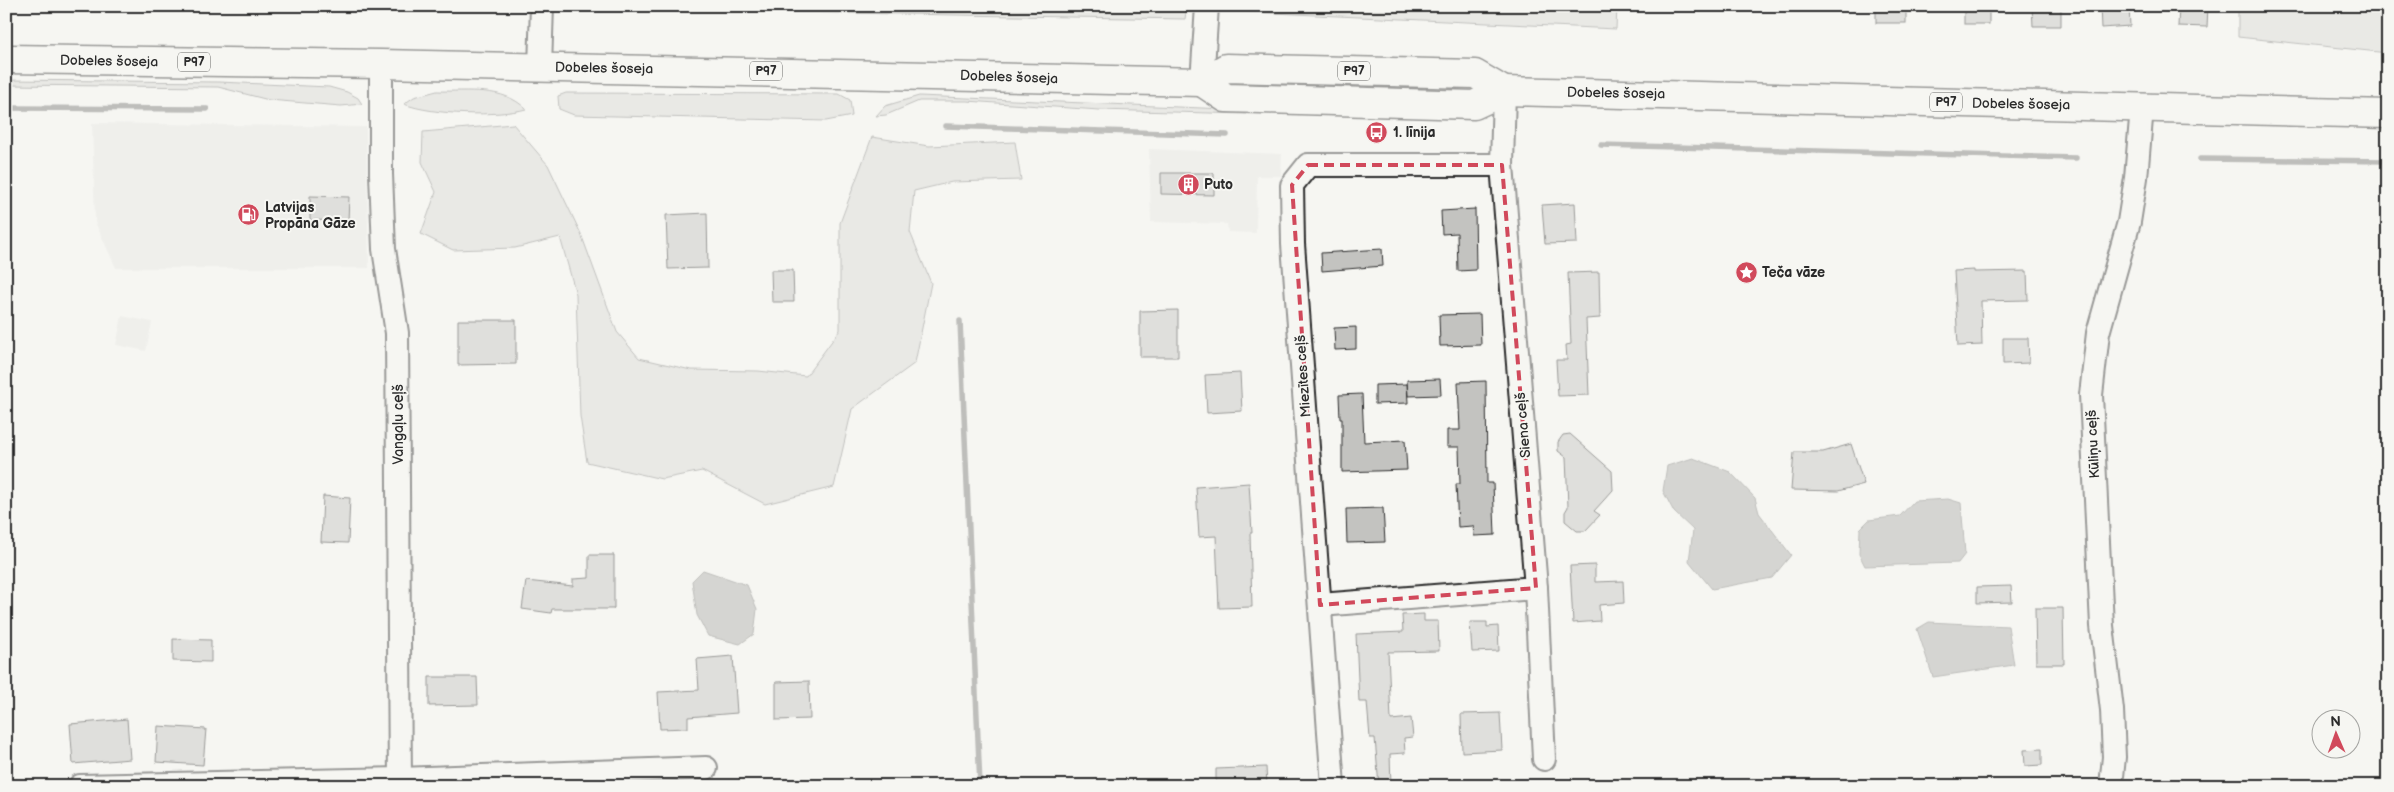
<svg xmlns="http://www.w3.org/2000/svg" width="2394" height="792" font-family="'Balsamiq Sans',sans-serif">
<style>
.built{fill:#e7e7e3}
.green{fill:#d9d9d5;stroke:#828280}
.water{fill:#aeaeab;stroke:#7a7a78}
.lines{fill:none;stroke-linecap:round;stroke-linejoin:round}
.stream{stroke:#7a7a78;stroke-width:5.5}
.building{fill:#c3c3c0;stroke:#2b2b2b}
.minor-casing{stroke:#2b2b2b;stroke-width:26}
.primary-casing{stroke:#2b2b2b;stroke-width:31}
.minor{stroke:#f6f6f2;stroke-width:22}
.primary{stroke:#f6f6f2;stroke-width:28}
.marked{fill:none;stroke:#d1495b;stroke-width:4;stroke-dasharray:10 6;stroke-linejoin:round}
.labels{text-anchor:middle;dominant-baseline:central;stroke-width:4;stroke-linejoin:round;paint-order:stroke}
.shield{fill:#f6f6f2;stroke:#686867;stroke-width:1}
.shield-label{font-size:12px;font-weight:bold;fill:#2b2b2b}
.street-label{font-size:14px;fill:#2b2b2b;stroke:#f6f6f2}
.poi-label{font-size:14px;font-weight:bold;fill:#2b2b2b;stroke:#f6f6f2;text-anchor:start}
</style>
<rect width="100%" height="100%" fill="#f6f6f2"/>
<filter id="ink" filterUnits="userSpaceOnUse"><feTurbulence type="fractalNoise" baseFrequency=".02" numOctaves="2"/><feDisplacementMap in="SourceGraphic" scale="10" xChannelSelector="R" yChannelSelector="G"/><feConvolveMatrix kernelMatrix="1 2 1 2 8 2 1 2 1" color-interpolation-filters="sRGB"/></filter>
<g filter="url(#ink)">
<g class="built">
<polygon points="92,123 366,127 369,268 116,268 95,222"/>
<polygon points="1149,149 1282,154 1281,176 1257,176 1256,233 1228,232 1227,224 1151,222"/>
<polygon points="122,316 152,322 146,351 116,345"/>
</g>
<g class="green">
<polygon points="558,6 1187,6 1185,19 558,8"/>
<polygon points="1231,6 1617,6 1616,29 1230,11"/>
<polygon points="2238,6 2388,6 2388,53 2238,37"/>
<polygon points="6,80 219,82 329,87 347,92 358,98 362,104 341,106 269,100 218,87 6,85"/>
<path d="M437 91C468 92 503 86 526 109 498 117 432 115 404 104L414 97Z"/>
<polygon points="566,93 839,94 850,100 852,116 826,121 574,115 559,109 558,96"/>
<polygon points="919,96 1249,110 1246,114 1099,110 967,101 919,101 886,115 876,116 885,106"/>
<polygon points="513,124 548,165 581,234 617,332 639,358 691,370 758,371 806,376 840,330 840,223 872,137 929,146 1015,142 1021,180 952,182 914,191 910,232 931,283 915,363 852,409 834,487 765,504 702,471 662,479 587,462 580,416 576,294 560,237 515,248 453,250 421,234 436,192 422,162 423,132"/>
</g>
<g class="water">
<polygon points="1693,458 1730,472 1755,498 1759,513 1791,555 1772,578 1712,589 1689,561 1693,530 1674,512 1663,491 1667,466"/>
<polygon points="1948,499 1961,503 1965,554 1958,563 1865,566 1859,554 1860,529 1869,520 1900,516 1914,501"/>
<polygon points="703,570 747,585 757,609 754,634 740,644 708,636 697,615 692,581"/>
<polygon points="1929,622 2008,626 2014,665 1933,677 1917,629"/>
</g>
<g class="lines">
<g class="stream">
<polyline points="6,108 207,109"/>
<polyline points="946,126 1227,135"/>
<polyline points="1601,145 2076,158"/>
<polyline points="2200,159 2388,161"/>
<polyline points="960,321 980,786"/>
</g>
</g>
<g class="building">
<rect x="1876" y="6" width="30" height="17"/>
<rect x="1964" y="6" width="25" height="18"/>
<polygon points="2032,6 2061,6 2061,26 2033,26"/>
<polygon points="2100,6 2129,6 2130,26 2101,28"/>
<polygon points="2179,6 2208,6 2207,27 2178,26"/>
<polygon points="1161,173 1214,173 1214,195 1161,194"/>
<polygon points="310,196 349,197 348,221 310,220"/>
<polygon points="1575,203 1577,243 1545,244 1542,205"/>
<polygon points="1475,209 1476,270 1458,271 1457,233 1442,234 1441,211"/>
<polygon points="707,213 708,268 668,269 666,215"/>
<polygon points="1382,249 1383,266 1322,271 1321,253"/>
<polygon points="771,270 793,270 794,302 772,302"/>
<polygon points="1974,270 1974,272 2027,271 2028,300 1981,301 1982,345 1958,346 1954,271"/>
<polygon points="1599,272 1600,318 1586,319 1589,395 1558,396 1556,360 1567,360 1566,345 1571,344 1568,273"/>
<polygon points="1178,310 1178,357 1140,357 1140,311"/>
<polygon points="1480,314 1481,345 1440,346 1439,315"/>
<polygon points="458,320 516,320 516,364 458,365"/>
<polygon points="1356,327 1356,349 1335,350 1334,328"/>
<polygon points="2003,338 2028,338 2029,363 2003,364"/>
<polygon points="1240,373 1242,411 1207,413 1205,375"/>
<polygon points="1440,379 1441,395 1408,396 1407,380"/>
<polygon points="1486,381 1487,483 1493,483 1495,535 1474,536 1473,526 1458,527 1456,484 1460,484 1459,447 1447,447 1447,430 1460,430 1458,382"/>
<polygon points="1407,384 1408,403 1375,404 1375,385"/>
<polygon points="1362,394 1364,442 1405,440 1407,470 1342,472 1342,419 1340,419 1339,395"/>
<polygon points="1570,434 1612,471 1613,490 1594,511 1600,515 1585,531 1577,531 1565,521 1565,512 1568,507 1566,457 1558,451 1558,442 1563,435"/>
<polygon points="1851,444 1864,484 1838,491 1791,490 1794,452 1823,452"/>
<polygon points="1249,483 1252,533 1250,533 1252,607 1219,608 1216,536 1199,537 1196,487"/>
<polygon points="323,496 350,498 348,543 321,542"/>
<polygon points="1383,508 1385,542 1347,543 1346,509"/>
<polygon points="589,555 614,555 614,609 552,609 551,613 522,609 526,581 573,586 573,579 589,578"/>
<polygon points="1595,565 1595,582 1623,581 1624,603 1599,605 1600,621 1573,623 1570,566"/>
<polygon points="2011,586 2012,602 1977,603 1977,587"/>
<polygon points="2035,608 2063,608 2064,664 2036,664"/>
<polygon points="1424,614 1424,621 1438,621 1439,651 1388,652 1391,720 1411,718 1413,737 1404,738 1405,753 1390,754 1391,786 1379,786 1375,738 1370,738 1367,702 1359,702 1356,634 1403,632 1402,615"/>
<polygon points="1470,622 1487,622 1487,627 1498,626 1499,651 1472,652"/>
<polygon points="173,639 211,640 211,662 173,661"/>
<polygon points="733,656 737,713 688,717 688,728 660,729 658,692 699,690 697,659"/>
<polygon points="429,677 477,677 478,705 429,706"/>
<polygon points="809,681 810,719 776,720 776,682"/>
<polygon points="1500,713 1502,750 1462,752 1461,714"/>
<polygon points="127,719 130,759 73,764 70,724"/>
<polygon points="158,726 206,729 203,765 156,762"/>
<polygon points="2042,749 2042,765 2025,766 2024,750"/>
<polygon points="1266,767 1267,786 1216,786 1216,769"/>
</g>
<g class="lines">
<defs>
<g id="minor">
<polyline points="381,64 381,174 384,249 397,333 400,786"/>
<polyline points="540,67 542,6"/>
<polyline points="1202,82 1207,6"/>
<polyline points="1504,91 1502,165 1536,588 1544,759"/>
<polyline points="1320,605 1536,588"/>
<polyline points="80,786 400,779 706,768"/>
<polyline points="1333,786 1293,244 1292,185 1308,165 1502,165"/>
<polyline points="2111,786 2114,757 2112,710 2102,626 2091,395 2098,333 2129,222 2136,178 2142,107"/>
</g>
<g id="primary">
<polyline points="6,59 381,64 1202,82 1226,68 1475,74 1504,91"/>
<polyline points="1202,82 1226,98 1474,105 1504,91 2388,114"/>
</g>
</defs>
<use href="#minor" class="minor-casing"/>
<use href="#primary" class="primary-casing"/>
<use href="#minor" class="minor"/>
<use href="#primary" class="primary"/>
</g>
</g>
<path d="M0 0H2394V792H0ZM1308 165H1502L1536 588 1320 605 1292 185Z" fill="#f6f6f2" fill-opacity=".55" fill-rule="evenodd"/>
<path class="marked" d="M1308 165H1502L1536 588 1320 605 1292 185Z"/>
<defs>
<symbol id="bus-disc" viewBox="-11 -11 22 22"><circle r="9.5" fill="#d1495b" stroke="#f6f6f2"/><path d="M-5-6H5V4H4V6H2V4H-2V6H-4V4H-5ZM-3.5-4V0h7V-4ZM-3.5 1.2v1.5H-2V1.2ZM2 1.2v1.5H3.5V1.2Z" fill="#fff"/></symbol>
<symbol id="building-disc" viewBox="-11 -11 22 22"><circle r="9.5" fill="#d1495b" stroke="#f6f6f2"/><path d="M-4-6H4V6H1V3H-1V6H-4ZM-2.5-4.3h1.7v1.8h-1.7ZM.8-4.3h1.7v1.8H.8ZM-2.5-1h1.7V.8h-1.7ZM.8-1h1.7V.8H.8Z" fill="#fff"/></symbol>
<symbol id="fuel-disc" viewBox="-11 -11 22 22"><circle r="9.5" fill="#d1495b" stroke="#f6f6f2"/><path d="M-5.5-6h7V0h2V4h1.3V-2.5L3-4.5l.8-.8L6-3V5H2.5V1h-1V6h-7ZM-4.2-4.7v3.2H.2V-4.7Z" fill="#fff"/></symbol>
<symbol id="sight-disc" viewBox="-11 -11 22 22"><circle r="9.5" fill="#d1495b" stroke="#f6f6f2"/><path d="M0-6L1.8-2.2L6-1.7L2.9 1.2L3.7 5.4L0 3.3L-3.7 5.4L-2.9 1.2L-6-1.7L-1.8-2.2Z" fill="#fff"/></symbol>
</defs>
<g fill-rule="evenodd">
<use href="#bus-disc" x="1364" y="120" width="25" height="25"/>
<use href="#building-disc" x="1176" y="172" width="25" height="25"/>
<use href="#fuel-disc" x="236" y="202" width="25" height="25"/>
<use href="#sight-disc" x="1734" y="260" width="25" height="25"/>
</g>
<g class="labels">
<g class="shield">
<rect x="178" y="52.5" width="32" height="19" rx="4"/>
<rect x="750" y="61.5" width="32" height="19" rx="4"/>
<rect x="1338" y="61.5" width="32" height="19" rx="4"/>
<rect x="1930" y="92.5" width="32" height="19" rx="4"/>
</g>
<g class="shield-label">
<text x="194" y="62">P97</text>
<text x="766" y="71">P97</text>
<text x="1354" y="71">P97</text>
<text x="1946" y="102">P97</text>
</g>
<g class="street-label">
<text transform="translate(109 61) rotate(1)">Dobeles šoseja</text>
<text transform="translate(604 68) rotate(1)">Dobeles šoseja</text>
<text transform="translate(1009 77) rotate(2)">Dobeles šoseja</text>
<text transform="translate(1616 93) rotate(1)">Dobeles šoseja</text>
<text transform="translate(2021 104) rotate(1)">Dobeles šoseja</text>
<text transform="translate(1303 376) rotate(-94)">Miezītes ceļš</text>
<text transform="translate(398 424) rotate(-90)">Vangaļu ceļš</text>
<text transform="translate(1523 425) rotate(-95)">Siena ceļš</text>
<text transform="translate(2093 444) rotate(-93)">Kūliņu ceļš</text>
</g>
<g class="poi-label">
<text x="1393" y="132">1. līnija</text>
<text x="1204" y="184">Puto</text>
<text x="265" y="207">Latvijas<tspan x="265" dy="16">Propāna Gāze</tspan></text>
<text x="1762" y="272">Teča vāze</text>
</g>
</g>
<rect width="2394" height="792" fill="none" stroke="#f6f6f2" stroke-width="25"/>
<rect x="12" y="12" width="2369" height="767" fill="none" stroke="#2b2b2b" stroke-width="2" filter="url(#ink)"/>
<g transform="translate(2336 734) rotate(358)"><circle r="24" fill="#f6f6f2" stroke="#a5a5a2"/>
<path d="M0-4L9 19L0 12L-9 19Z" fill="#d1495b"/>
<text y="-8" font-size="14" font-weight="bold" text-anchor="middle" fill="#2b2b2b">N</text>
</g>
</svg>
